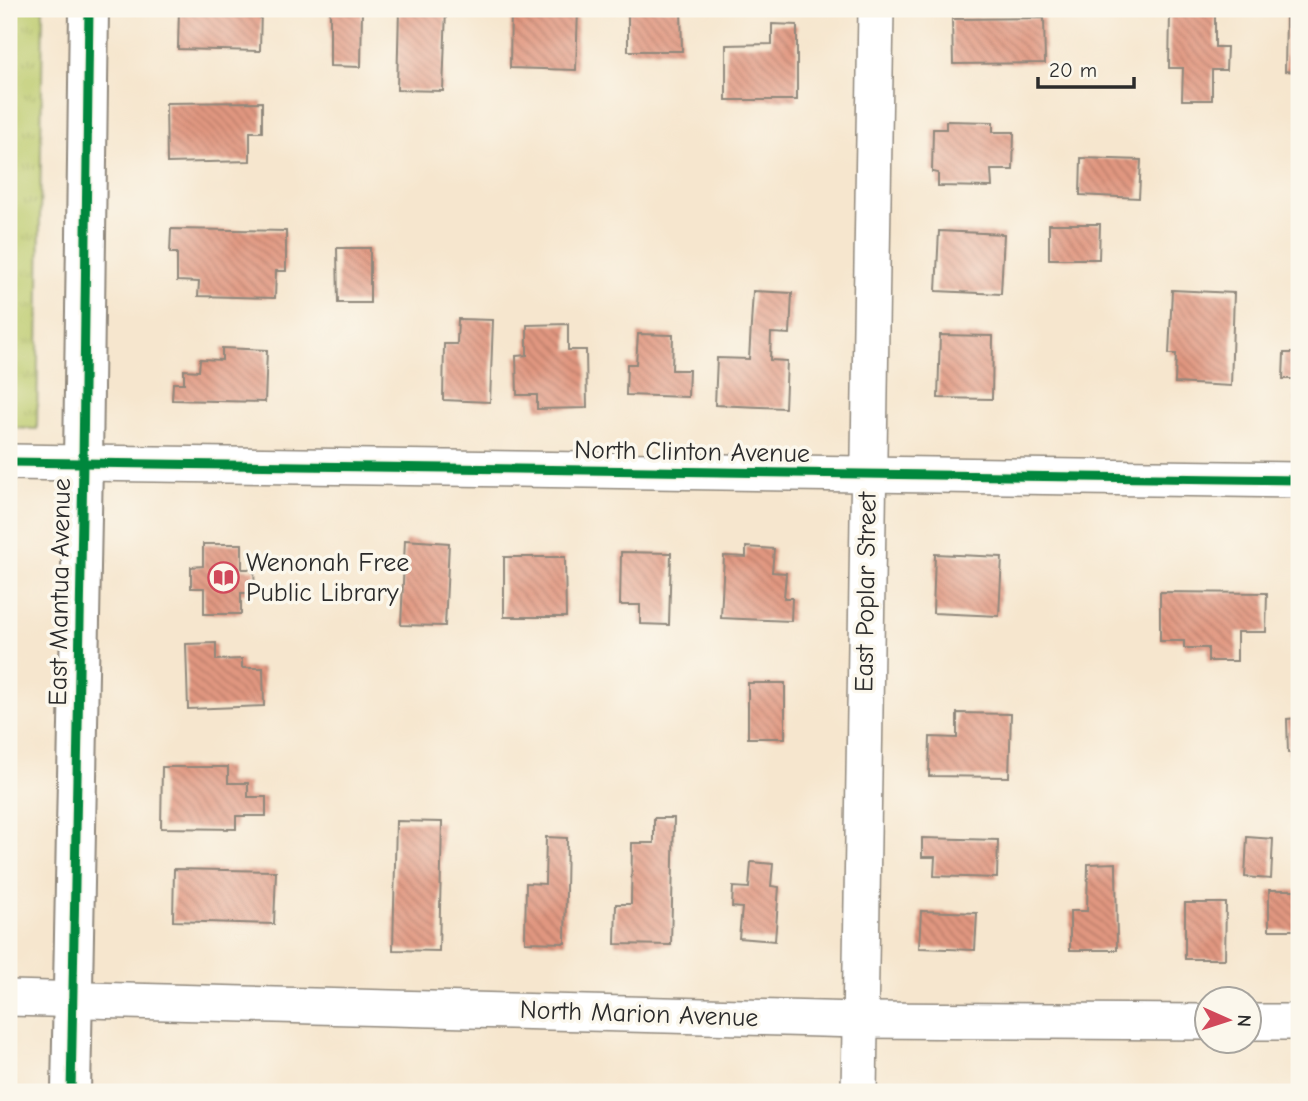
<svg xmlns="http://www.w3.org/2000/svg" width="1308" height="1101" font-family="'Comic Neue',sans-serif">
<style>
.park{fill:url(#park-tufts);stroke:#747b4c;stroke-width:2}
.building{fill:url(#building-back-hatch)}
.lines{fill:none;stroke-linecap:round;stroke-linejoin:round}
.street-casing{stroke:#90887c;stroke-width:38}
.secondary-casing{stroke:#90887c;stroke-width:42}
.street{stroke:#fff;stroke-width:35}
.secondary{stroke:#fff;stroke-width:38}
.cycleway-casing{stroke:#fbf7ec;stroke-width:13}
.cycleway{stroke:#00873e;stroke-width:9}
.labels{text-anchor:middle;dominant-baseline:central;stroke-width:7;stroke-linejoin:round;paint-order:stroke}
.street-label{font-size:26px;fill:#2b2b2b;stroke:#fbf7ec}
.poi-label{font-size:26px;fill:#2b2b2b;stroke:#fbf7ec;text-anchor:start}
</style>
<defs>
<pattern id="park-tufts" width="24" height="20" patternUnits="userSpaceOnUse" patternTransform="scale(1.75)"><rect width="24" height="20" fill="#bdcb6e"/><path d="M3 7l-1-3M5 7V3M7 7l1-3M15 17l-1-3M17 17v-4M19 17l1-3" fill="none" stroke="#a3ae5f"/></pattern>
<pattern id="building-back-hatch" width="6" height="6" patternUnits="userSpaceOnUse" patternTransform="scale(1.75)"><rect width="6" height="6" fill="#e19780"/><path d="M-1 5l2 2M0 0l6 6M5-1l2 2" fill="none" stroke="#b77b69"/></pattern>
</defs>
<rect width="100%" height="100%" fill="#fbf7ec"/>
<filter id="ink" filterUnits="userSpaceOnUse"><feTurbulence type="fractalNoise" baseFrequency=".0143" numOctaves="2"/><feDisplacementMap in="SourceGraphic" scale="14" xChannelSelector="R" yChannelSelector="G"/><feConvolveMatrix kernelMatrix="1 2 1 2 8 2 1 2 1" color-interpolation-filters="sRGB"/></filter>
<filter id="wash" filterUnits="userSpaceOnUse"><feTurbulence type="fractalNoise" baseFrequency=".00686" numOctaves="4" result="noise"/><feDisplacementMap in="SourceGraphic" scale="28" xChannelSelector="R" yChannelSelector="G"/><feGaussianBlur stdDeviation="1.57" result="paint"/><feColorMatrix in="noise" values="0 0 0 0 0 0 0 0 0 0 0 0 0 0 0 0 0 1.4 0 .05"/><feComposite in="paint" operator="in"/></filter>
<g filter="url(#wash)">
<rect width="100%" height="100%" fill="#f6e6ce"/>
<polygon class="park" points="9,9 43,9 37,429 9,428"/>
<g id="blocks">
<g class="building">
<polygon points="179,9 261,9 260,51 178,49"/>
<polygon points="330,9 362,9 361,67 330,66"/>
<polygon points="399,9 446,9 443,91 397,90"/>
<polygon points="511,9 578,9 576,70 510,68"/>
<polygon points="628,9 681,9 682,51 628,51"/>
<polygon points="1170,14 1215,14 1215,47 1227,47 1226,70 1212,70 1212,100 1182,100 1183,68 1169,68"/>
<polygon points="1286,16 1299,16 1299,72 1285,71"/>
<polygon points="1044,18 1045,63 953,64 952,19"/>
<polygon points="772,24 797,25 797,100 726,100 726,45 772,44"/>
<polygon points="262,102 262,132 250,132 250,161 167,163 166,103"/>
<polygon points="946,121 993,122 993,132 1014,132 1013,170 991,170 992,187 938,186 938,173 932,172 933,129 946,129"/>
<polygon points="1081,158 1141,160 1139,198 1080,195"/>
<polygon points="1049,224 1100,224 1099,259 1049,259"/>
<polygon points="171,229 286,231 286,271 276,271 275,298 198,296 199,282 177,281 177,253 170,253"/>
<polygon points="939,231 1004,234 1001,294 936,291"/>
<polygon points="337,248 370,248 370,303 338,303"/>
<polygon points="1172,290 1234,293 1231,386 1175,383 1176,354 1169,354"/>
<polygon points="753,291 792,293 790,334 771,333 770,360 787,361 785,408 715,405 717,358 749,359"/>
<polygon points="458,319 493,320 490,402 443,400 444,344 457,344"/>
<polygon points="568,324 568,350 586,350 587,408 537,409 537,395 517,395 516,356 527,355 527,325"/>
<polygon points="638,334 673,335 672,370 689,370 688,397 626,395 627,364 636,364"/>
<polygon points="940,335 993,336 992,399 938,398"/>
<polygon points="222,348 267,350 265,402 172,400 173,383 184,383 184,370 199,371 200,359 222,360"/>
<polygon points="1284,353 1299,353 1299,403 1295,403 1295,379 1283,379"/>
<polygon points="405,540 449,543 445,626 401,625"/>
<polygon points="203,544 242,544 242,569 254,569 255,593 241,593 241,614 204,614 204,588 191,588 191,567 203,566"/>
<polygon points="746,547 774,549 772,572 786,573 784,598 792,598 791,621 721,618 724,556 746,557"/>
<polygon points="621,552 671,553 669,625 640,624 640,605 620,605"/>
<polygon points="935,554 1002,557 999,616 933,613"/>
<polygon points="504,557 565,557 566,617 504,617"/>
<polygon points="1160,592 1267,593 1266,632 1237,632 1237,661 1208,661 1208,648 1184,648 1184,641 1160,641"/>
<polygon points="216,643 216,660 242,659 242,668 263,668 264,706 188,709 186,644"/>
<rect x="748" y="683" width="37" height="55"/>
<polygon points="957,713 1011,714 1009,777 929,776 930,737 957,738"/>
<polygon points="1299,718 1299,752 1288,753 1287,719"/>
<polygon points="162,767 228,767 228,783 248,783 248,797 266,797 266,816 236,816 236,829 161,828"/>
<polygon points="654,818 674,818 671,945 615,944 616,904 631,904 632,843 654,843"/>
<polygon points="396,821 442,822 439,951 393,950"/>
<polygon points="546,837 567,838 565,943 525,942 526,883 545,884"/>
<polygon points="1247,837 1273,839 1271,879 1245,877"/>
<polygon points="922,838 998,840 997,878 934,876 935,857 922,857"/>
<polygon points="751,862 773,864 771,886 779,887 775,941 739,938 742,908 732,907 733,887 749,888"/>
<polygon points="1116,863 1117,950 1070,950 1070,911 1087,911 1088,864"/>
<polygon points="174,869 276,871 274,924 173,921"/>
<rect x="1269" y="890" width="30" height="40"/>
<polygon points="1185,903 1226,903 1225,959 1185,959"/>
<polygon points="921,911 977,913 975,950 919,948"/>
</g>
</g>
</g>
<g filter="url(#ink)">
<use href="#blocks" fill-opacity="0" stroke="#90887c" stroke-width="2"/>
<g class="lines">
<defs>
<g id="street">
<polyline points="9,462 1299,480"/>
<polyline points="9,998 859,1020 1206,1022"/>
<polyline points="1248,1022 1299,1022"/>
<polyline points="859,1092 876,9"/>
</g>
<polyline id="secondary" points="71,1092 83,463 89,9"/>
</defs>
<use href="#street" class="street-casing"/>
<use href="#secondary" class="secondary-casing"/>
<use href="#street" class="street"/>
<use href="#secondary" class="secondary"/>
<defs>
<g id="cycleway">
<polyline points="9,462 1299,480"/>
<polyline points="71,1092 83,463 89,9"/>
</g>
</defs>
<use href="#cycleway" class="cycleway-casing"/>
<use href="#cycleway" class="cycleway"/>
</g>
</g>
<defs>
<symbol id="library-ring" viewBox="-11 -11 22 22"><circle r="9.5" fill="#fbf7ec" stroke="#d1495b" stroke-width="1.5"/><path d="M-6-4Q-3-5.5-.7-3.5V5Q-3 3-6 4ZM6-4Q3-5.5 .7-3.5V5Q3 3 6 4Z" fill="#d1495b"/></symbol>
</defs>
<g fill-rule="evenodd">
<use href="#library-ring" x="206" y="560" width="35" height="35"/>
</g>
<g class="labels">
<g class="street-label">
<text transform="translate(692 452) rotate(1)">North Clinton Avenue</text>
<text transform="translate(60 592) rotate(-89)">East Mantua Avenue</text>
<text transform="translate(866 592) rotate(-89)">East Poplar Street</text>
<text transform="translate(639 1014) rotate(2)">North Marion Avenue</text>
</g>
<g class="poi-label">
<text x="246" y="563">Wenonah Free<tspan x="246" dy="30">Public Library</tspan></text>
</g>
</g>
<rect width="1308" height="1101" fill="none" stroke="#fbf7ec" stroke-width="35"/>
<g transform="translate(1228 1020) rotate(93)"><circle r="33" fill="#fbf7ec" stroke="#a8a59f" stroke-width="2"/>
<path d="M0-5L12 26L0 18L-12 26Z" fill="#d1495b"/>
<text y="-10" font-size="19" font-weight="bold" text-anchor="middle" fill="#2b2b2b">N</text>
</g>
<path d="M1038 77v10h96v-10" fill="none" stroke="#2b2b2b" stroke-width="3.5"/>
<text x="1049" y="77" font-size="21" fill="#2b2b2b" stroke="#fbf7ec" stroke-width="5" paint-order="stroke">20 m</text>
</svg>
